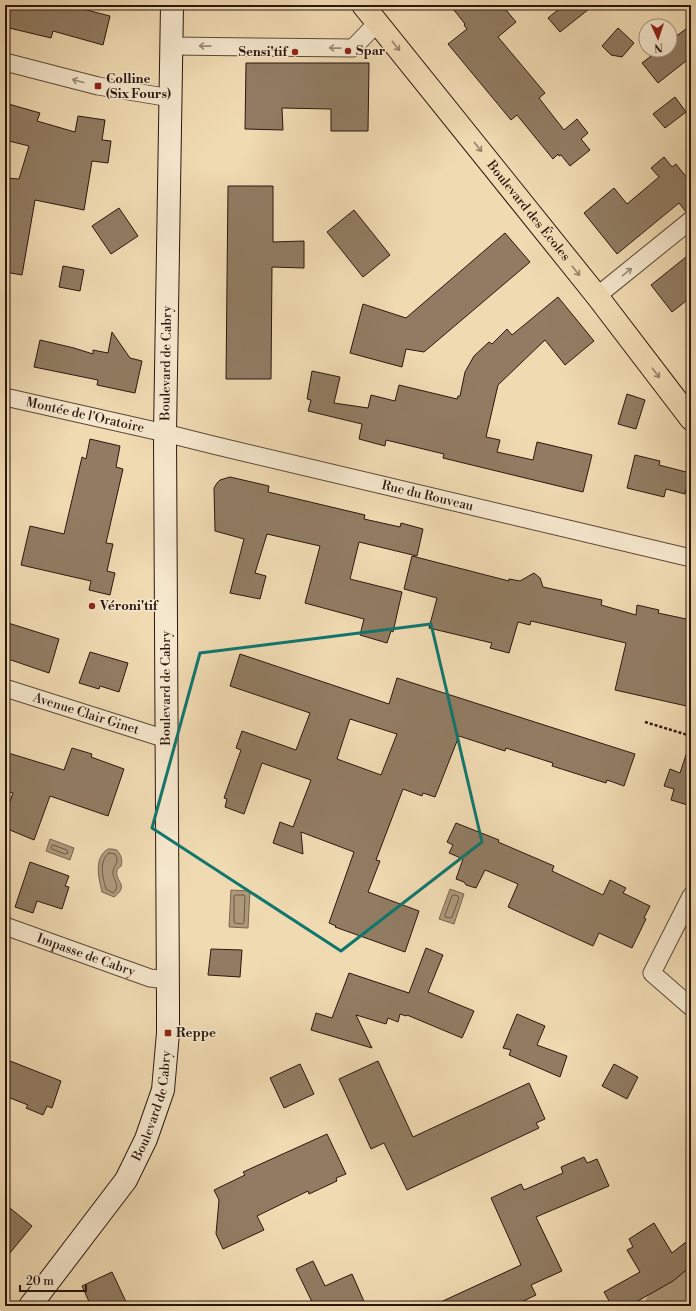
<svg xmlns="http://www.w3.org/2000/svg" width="696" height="1311" font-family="'Libre Bodoni',serif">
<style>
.water{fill:#ad987a;stroke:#79644f}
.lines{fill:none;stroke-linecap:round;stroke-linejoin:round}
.shore{stroke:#6c5844;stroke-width:1}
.river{stroke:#ad987a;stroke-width:40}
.building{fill:#917c63;stroke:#2b170e;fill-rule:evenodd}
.street-casing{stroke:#5c4837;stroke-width:19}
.secondary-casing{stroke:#2b170e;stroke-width:24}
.primary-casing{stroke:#2b170e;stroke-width:24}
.path{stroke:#2b170e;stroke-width:2.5;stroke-dasharray:3 2;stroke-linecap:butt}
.street{stroke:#f5e7cd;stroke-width:17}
.secondary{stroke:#f5e7cd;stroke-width:22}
.primary{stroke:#f0dab2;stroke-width:22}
.oneway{stroke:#9a8977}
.oneway2{stroke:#978268}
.marked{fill:none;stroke:#0f766e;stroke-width:3;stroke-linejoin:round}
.poi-dot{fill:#8f2418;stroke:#f5e7cd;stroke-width:1.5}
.labels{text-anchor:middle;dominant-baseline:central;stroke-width:3;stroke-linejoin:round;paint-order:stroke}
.poi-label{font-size:13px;font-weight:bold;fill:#2b170e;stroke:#f5e7cd;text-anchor:start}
.street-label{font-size:13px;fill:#2b170e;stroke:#f5e7cd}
</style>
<rect width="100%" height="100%" fill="#f0dab2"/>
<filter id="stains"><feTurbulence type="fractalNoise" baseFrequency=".005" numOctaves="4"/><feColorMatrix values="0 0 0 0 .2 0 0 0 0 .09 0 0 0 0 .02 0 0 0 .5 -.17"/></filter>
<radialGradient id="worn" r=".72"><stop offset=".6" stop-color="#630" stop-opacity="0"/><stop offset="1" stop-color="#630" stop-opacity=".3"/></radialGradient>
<g class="water">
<polygon points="50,839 74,848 70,860 46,851"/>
<path d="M108 849H112L117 850C121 855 123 860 121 866 119 869 118 867 117 871 115 882 130 885 114 897L102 892C99 879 93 858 108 849Z"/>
<polygon points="450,889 464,894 454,924 439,919"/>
<polygon points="231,890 250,891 248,928 229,927"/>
</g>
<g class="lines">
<g class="shore">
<polygon points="53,845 67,850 68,853 65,854 52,849 51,847"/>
<path d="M109 853 115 854C121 865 112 865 113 874 114 880 118 883 116 890L113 893 106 889C103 879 98 861 109 853Z"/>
<polygon points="236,895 244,895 245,896 244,922 243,924 235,923 234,922 234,896"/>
<polygon points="454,895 458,896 459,898 452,917 450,918 445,917 445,915 452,896"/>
</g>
<polyline class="river" points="665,1306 691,1287"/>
</g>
<g class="building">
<polygon points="5,5 67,5 110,16 103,45 53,31 51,38 5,27"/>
<polygon points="450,5 502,5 516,22 498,37 545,93 539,98 564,130 577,119 588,133 581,139 590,150 570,166 561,155 559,156 558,154 553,159 517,115 511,120 448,44 467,29 464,25 465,24"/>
<polygon points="564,5 594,5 560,32 548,18"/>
<polygon points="691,25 691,57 658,83 642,63 659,50 670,50 670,41"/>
<polygon points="618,28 634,43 622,57 611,55 602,46"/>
<polygon points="246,63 369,63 368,131 331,131 331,109 282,108 283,130 245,129"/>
<polygon points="675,97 686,112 665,128 653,114"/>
<polygon points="5,103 40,113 37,121 75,132 78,116 105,120 102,140 111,141 108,163 92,161 84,210 35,200 22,275 5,272 5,178 19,179 29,146 5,140"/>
<polygon points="664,157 672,167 676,164 691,183 691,210 686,212 679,203 617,254 584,213 614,188 627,204 659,177 651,168"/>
<polygon points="228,186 273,186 273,242 304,241 304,268 272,267 271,379 226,379"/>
<polygon points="119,208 138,236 111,254 92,226"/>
<polygon points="354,210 390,255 363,277 327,232"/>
<polygon points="505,233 530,262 424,352 406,349 402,367 350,353 363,304 406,318"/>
<polygon points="691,253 691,297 672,312 651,285"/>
<polygon points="63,266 84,270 80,291 59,287"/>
<polygon points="558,297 594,341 565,365 545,340 498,385 486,437 500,440 497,452 533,460 537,442 592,455 583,492 443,458 444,454 386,440 385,446 359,439 362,424 308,411 311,400 307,399 312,371 340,377 334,403 368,408 371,395 395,401 399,385 457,399 458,396 460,396 465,372 474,356 489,342 492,344 507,329 512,335"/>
<polygon points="112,332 130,358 142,361 135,393 97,385 98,380 34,367 40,340 74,348 93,354 93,350 108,353"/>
<polygon points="627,394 645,400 636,429 618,424"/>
<polygon points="90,439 120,446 116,467 123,469 106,543 113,544 107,571 115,573 110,595 89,590 91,581 21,565 30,526 64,534 82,457 86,459"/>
<polygon points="635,455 660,461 659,465 690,473 685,494 666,489 664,497 627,488"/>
<polygon points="230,477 269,486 268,492 365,515 364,519 400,527 401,523 423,529 417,556 359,542 350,579 402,592 393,632 391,631 387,643 360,635 364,619 305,603 320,546 267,534 255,573 266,576 260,599 230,593 244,539 215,531 214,488 217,483 220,480"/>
<polygon points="412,556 509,581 509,579 520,581 534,573 540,578 543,587 602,600 601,605 636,615 637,605 659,610 658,613 691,620 691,707 615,690 626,643 531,621 530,625 518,622 509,653 490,648 492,643 429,628 437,598 404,589"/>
<polygon points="5,622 59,639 49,673 5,658"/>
<polygon points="90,652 128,663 119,692 100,686 99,689 79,683"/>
<path d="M240 654 389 704 397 678 635 754 624 786 607 780 606 783 552 766 553 763 506 748 505 751 459 736 435 797 423 793 422 796 403 789 376 860 380 861 368 892 419 911 405 952 335 927 336 926 329 923 354 852 301 832 303 854 273 843 280 822 293 827 311 780 262 763 244 814 225 807 227 799 224 798 241 750 236 748 242 731 296 750 310 713 230 686ZM350 719 397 734 381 775 337 759Z"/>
<polygon points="72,748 92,754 91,757 124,769 108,816 50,796 34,840 5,828 5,815 13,793 5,791 5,752 64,770"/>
<polygon points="688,749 691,750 691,806 671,800 674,789 664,786 670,769 680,773"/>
<polygon points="456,823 499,840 498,842 554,866 552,871 603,895 610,880 626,888 623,893 650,906 644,918 646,919 632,948 599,933 593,946 508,907 518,884 485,870 476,888 466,885 464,882 456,879 463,859 449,853 453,845 447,842"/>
<polygon points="30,862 69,876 65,886 69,887 62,909 37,901 33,913 15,907"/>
<polygon points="426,948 443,955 428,992 474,1011 462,1038 407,1015 406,1016 400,1014 398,1022 388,1018 386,1024 356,1015 372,1048 311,1030 316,1013 332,1018 349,973 409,993"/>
<polygon points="211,949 242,950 240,977 208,975"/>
<polygon points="517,1014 545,1026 537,1045 567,1056 560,1077 509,1055 511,1050 503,1048"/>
<polygon points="5,1059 61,1081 52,1108 47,1106 43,1115 26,1108 28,1105 5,1096"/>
<polygon points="378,1061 413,1137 529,1083 545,1119 536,1123 539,1128 407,1190 384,1143 371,1149 339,1079"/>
<polygon points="300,1064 314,1094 284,1108 270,1078"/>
<polygon points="614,1064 638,1077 627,1099 602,1086"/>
<polygon points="327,1134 346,1174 336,1178 337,1181 309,1194 308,1191 257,1216 264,1230 223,1249 216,1234 219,1200 214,1190 245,1175 243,1172"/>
<polygon points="584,1157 587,1163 597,1159 609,1186 536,1217 562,1271 531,1285 536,1295 513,1306 432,1306 521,1265 491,1198 521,1184 524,1190 563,1173 561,1167"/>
<polygon points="5,1204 32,1226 5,1259"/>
<polygon points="654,1223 672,1253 691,1238 691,1266 673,1281 629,1306 612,1306 604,1292 640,1272 627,1250 633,1247 629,1239"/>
<polygon points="313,1261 325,1286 352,1274 366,1306 314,1306 296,1269"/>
<polygon points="112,1272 128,1306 91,1306 82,1286"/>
</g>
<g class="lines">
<defs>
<g id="street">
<polyline points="172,46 353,48 377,23"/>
<polyline points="5,62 98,86 171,98"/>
<polyline points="597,296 691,220"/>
<path id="s1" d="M5 397 165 433 213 445 691 558"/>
<path id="s2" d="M5 688 166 739"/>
<polyline points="691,896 652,973 691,1007"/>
<path id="s3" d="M5 926 150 978 168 980"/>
</g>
<g id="secondary">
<path id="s4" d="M30 1306 126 1180 146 1139 163 1090 168 1033V1006L165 433 172 5"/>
</g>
<g id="primary">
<path id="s5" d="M363 5 597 296 691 419"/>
</g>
</defs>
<use href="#street" class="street-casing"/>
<use href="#secondary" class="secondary-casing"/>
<use href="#primary" class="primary-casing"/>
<polyline class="path" points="645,722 691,736"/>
<use href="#street" class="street"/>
<use href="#secondary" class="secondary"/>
<use href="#primary" class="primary"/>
</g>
<defs><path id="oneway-shaft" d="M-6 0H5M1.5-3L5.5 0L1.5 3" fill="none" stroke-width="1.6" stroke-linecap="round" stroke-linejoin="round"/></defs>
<g class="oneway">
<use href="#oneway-shaft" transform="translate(205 46) rotate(-179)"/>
<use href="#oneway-shaft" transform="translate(335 48) rotate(-179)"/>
<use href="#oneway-shaft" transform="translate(78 81) rotate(-165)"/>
<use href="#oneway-shaft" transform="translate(627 272) rotate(-39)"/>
</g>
<g class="oneway2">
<use href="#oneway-shaft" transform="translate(396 46) rotate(51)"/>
<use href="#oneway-shaft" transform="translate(478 147) rotate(51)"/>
<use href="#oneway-shaft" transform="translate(576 271) rotate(51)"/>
<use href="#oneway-shaft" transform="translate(656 373) rotate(53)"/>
</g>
<path class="marked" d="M431 624 482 842 341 951 152 828 200 653Z"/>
<g class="poi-dot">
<circle cx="348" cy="51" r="4"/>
<circle cx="295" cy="52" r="4"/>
<rect x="94" y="82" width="8" height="8" rx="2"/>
<circle cx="92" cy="606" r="4"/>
<rect x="164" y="1029" width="8" height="8" rx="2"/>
</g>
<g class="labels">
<g class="poi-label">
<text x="356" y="51">Spar</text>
<text x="287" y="52" text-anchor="end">Sensi'tif</text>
<text x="106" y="79">Colline<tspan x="106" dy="15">(Six Fours)</tspan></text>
<text x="100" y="606">Véroni'tif</text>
<text x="176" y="1033">Reppe</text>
</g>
<g class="street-label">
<text stroke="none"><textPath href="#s5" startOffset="264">Boulevard des Écoles</textPath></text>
<text stroke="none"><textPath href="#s4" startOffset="983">Boulevard de Cabry</textPath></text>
<text stroke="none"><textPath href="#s1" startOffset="82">Montée de l'Oratoire</textPath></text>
<text stroke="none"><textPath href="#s1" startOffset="434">Rue du Rouveau</textPath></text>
<text transform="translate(166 688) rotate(-90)">Boulevard de Cabry</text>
<text stroke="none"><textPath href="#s2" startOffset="85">Avenue Clair Ginet</textPath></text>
<text stroke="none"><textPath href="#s3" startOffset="86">Impasse de Cabry</textPath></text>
<text stroke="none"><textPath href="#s4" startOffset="238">Boulevard de Cabry</textPath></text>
</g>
</g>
<rect width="696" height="1311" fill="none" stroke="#f0dab2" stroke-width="20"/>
<rect x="6" y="6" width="684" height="1299" fill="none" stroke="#2b170e" stroke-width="2"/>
<rect x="10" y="10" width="676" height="1291" fill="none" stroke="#2b170e"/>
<g transform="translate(658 38) rotate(177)"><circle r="19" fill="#f5e7cd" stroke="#a49481"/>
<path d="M0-3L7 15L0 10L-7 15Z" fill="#8f2418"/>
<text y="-6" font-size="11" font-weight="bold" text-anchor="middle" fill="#2b170e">N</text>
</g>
<path d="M20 1285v6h66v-6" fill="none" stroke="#2b170e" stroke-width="2"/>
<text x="26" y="1285" font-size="12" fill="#2b170e" stroke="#f5e7cd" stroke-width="3" paint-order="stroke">20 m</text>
<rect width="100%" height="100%" filter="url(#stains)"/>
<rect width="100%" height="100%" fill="url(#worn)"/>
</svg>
